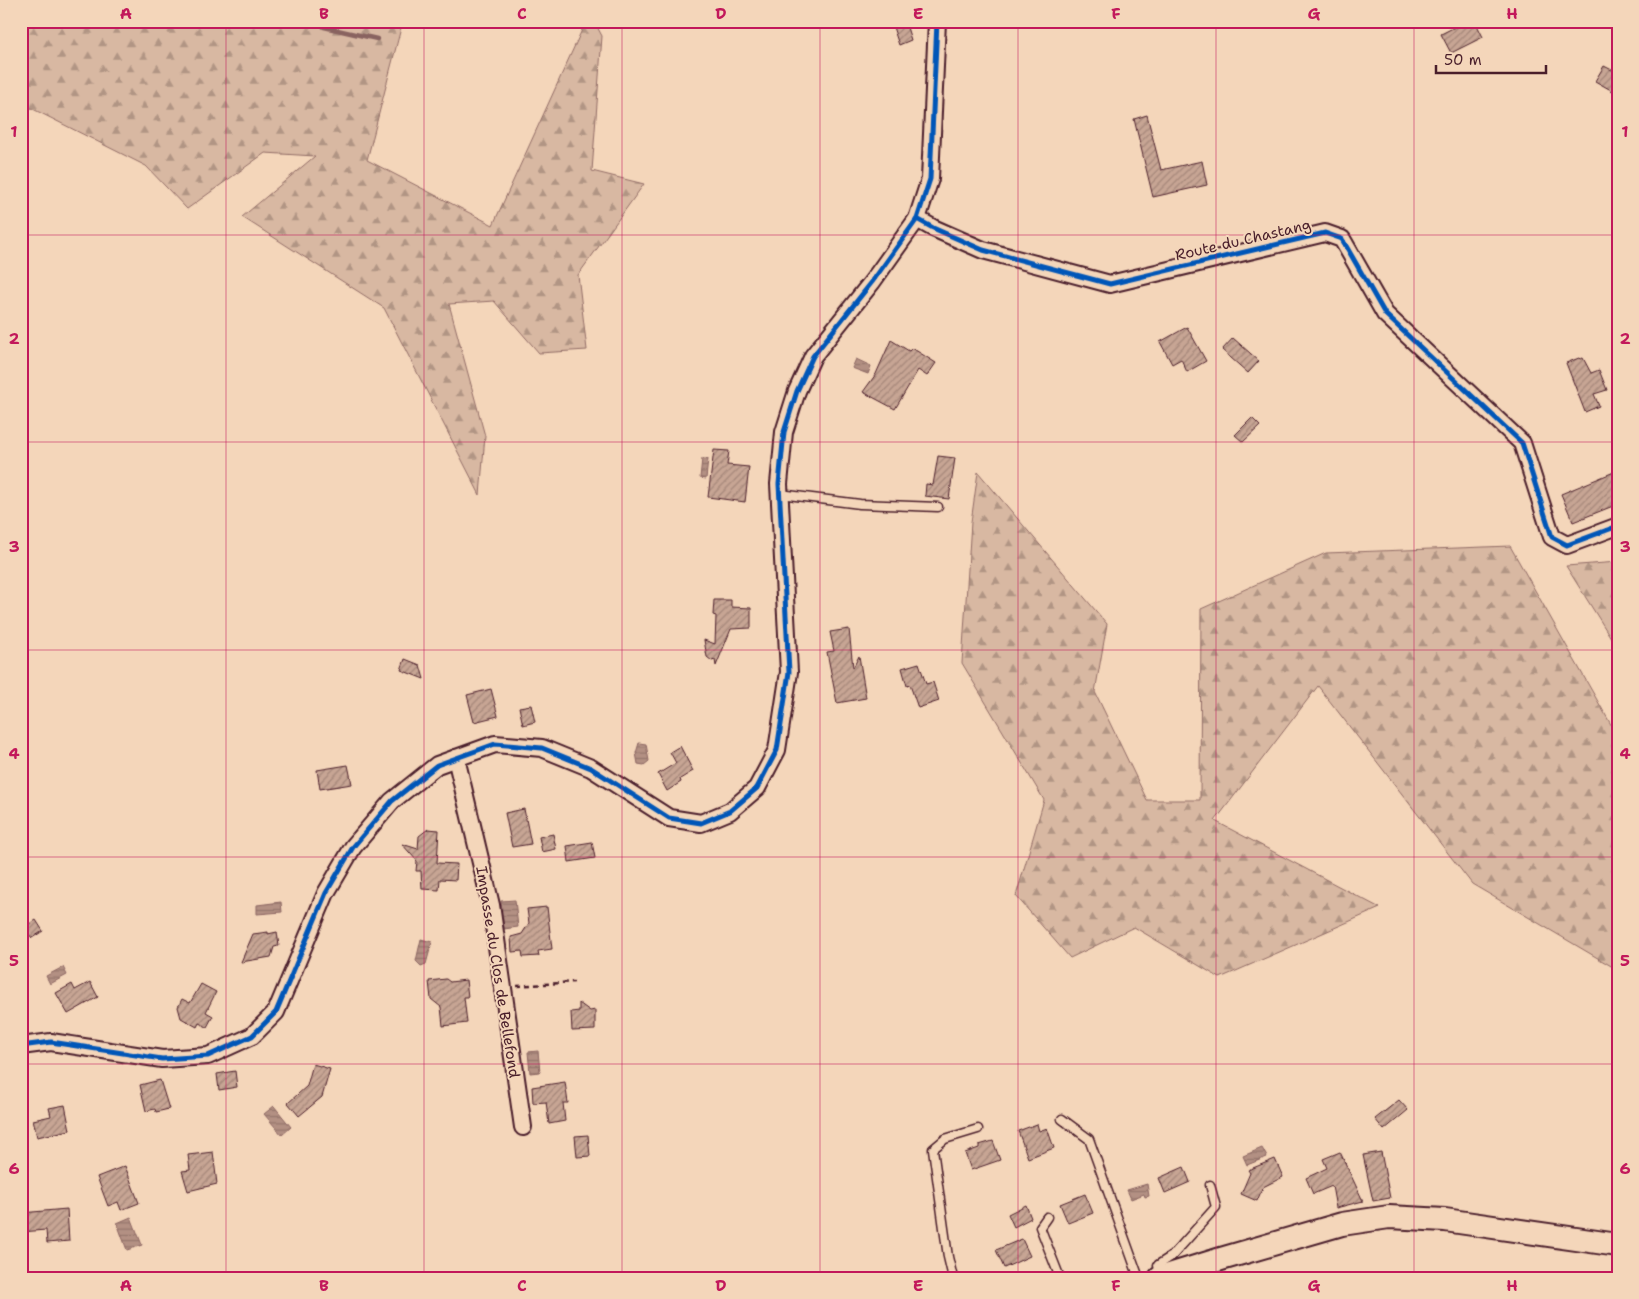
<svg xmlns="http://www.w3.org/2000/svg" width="1639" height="1299" font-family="'Shantell Sans',sans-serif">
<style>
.forest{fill:url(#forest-firs);stroke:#916c66}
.water{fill:url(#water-rules);stroke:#896360}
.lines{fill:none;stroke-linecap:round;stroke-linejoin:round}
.stream{stroke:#896360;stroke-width:4.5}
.building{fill:url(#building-hatch);stroke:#4a1f2b}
.service-casing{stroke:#4a1f2b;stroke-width:11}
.minor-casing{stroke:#4a1f2b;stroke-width:20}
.secondary-casing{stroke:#4a1f2b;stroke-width:26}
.path{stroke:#4a1f2b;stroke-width:2.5;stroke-dasharray:5 4;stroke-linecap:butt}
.service{stroke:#f4d6ba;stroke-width:8}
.minor{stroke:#f4d6ba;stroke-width:16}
.secondary{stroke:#f4d6ba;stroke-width:22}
.cycleway-casing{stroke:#f4d6ba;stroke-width:8}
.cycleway{stroke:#0057b8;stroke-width:5}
.grid{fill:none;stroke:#c2185b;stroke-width:1;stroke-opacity:0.55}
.labels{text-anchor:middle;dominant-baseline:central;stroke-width:4;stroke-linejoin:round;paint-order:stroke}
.street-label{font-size:15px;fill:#4a1f2b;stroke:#f4d6ba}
.neatline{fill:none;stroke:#c2185b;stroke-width:2}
.grid-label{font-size:16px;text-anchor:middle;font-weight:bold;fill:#c2185b}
</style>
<defs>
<pattern id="forest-firs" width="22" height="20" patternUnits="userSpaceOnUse" patternTransform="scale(1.25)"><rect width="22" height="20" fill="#d8b8a2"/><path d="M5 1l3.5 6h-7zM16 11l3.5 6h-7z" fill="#b19584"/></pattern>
<pattern id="water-rules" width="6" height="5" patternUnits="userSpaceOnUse" patternTransform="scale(1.25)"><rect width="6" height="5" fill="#b39083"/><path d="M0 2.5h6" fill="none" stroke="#94756b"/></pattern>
<pattern id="building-hatch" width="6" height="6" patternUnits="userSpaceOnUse" patternTransform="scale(1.25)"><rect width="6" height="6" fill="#c7a594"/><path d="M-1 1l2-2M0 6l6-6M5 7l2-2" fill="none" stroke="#a48679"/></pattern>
</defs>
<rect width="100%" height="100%" fill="#f4d6ba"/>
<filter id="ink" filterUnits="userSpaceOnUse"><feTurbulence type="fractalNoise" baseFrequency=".02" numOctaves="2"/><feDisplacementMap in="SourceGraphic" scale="10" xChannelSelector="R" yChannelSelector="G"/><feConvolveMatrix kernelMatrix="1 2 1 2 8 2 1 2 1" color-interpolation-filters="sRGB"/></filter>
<g filter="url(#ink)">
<g class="forest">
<polygon points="21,21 400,21 402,24 367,160 493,225 586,21 594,21 602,36 592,171 644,184 578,275 587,350 539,353 494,301 449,304 485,436 480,495 384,308 242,217 315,156 265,153 187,209 146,166 21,103"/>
<polygon points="978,472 1107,624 1095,692 1147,800 1200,800 1201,609 1326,553 1510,546 1618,737 1618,970 1472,884 1318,686 1215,821 1380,908 1220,978 1134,927 1070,958 1016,896 1044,800 962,663 971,522"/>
<polygon points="1618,562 1618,649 1566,566"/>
</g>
<g class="water">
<polygon points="856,359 871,366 868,374 852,368"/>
<polygon points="702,459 708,459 706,479 700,478"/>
<polygon points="639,743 646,744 649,761 644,765 638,764 636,753"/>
<polygon points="515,900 518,927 504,929 501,901"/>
<polygon points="281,902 282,912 257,914 257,905"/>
<polygon points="421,939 432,942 426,964 421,966 416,961"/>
<polygon points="63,967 67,975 50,984 46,976"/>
<polygon points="538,1051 540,1072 530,1073 528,1052"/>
<polygon points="274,1106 291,1127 282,1135 264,1114"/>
<polygon points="1262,1148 1267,1157 1247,1165 1243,1156"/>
<polygon points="1147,1184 1149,1196 1145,1197 1144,1194 1131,1199 1127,1190"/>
<polygon points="131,1217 142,1245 127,1250 117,1223"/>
</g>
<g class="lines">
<polyline class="stream" points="319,21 324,27 377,39"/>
</g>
<g class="building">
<polygon points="891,21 905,21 911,40 899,45"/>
<polygon points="1467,21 1475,21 1483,37 1451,53 1441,34"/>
<polygon points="1604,66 1618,73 1618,94 1595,81"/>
<polygon points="1147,115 1161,170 1202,161 1207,185 1153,197 1134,119"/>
<polygon points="1187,327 1206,361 1187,372 1181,359 1172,364 1160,342"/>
<polygon points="1233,338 1259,361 1248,373 1222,350"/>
<polygon points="891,340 909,351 912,348 936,363 927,376 918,370 895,409 863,392 876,374"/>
<polygon points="1579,358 1580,359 1583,358 1591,373 1599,370 1607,390 1594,394 1599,406 1585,412 1566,363"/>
<polygon points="1252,418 1260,426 1243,442 1235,435"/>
<polygon points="714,450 729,451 727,465 749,467 745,502 708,497"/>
<polygon points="938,456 955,458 949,499 925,496 926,484 933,485"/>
<polygon points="1614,472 1618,482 1618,504 1573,522 1561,494"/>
<polygon points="714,600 731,600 731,607 751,608 751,628 731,629 716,666 715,660 712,661 707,657 704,640 715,644 716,616 713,615"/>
<polygon points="849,629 853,668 859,656 866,698 837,703 827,652 834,651 830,632"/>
<polygon points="405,659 420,665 424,679 401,670"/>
<polygon points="919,663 926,684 933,682 939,701 918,708 910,685 907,686 902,668"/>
<polygon points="491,689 498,716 474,722 467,695"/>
<polygon points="531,705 535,722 523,725 519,707"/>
<polygon points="680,746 693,771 680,779 681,782 667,791 658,774 676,763 670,752"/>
<polygon points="348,765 352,784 320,789 317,770"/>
<polygon points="524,809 531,844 512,847 505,813"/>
<polygon points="428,829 439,830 437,863 457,864 456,880 440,879 439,890 422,889 421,871 416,871 417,861 402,844 418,849 419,836"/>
<polygon points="553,834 556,849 542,852 539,837"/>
<polygon points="592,842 595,858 569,862 567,846"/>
<polygon points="547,907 552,949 538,951 539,956 523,957 522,951 512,952 511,937 522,934 529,923 527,909"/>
<polygon points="36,920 43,931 32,938 24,928"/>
<polygon points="268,932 268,934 277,932 279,946 274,947 271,957 241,962 253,934"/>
<polygon points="446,979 450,982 466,980 468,997 464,997 467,1023 443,1026 441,1007 431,999 429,981"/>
<polygon points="90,982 98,997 68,1014 56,993 72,984 75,990"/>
<polygon points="201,984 216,992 206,1012 213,1016 207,1027 199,1023 197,1027 181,1018 178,1007 182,999 190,1003"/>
<polygon points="579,1003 590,1011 595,1010 595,1030 572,1031 571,1012 579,1011"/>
<polygon points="313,1064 330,1069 322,1097 299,1116 288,1103 307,1086"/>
<polygon points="235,1071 237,1087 219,1090 217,1074"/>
<polygon points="160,1080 169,1109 156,1112 155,1109 146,1111 140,1085"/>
<polygon points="565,1082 568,1103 563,1103 565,1121 549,1124 546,1102 533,1103 532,1087"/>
<polygon points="1399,1100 1408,1110 1384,1130 1375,1119"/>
<polygon points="65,1105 70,1130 37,1137 33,1120 51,1116 49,1108"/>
<polygon points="1037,1124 1039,1131 1047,1128 1054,1148 1028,1158 1018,1131"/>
<polygon points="588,1135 590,1156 577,1157 575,1136"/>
<polygon points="993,1141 1000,1160 971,1170 965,1153 979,1148 979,1145"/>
<polygon points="213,1152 217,1184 188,1191 182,1171 190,1170 188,1155"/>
<polygon points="1340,1152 1363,1201 1336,1208 1332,1186 1313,1194 1306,1178 1327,1168 1323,1159"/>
<polygon points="1381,1152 1390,1198 1373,1201 1363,1155"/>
<polygon points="1275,1159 1283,1177 1263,1187 1257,1201 1241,1194 1250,1173 1248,1170"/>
<polygon points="125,1166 139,1203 121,1210 118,1202 108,1206 97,1177"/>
<polygon points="1184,1167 1190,1182 1165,1193 1159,1178"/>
<polygon points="1085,1194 1093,1213 1068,1223 1060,1204"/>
<polygon points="1026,1205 1031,1218 1014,1227 1008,1214"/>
<polygon points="67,1209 69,1241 47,1243 46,1230 21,1232 21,1213"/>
<polygon points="1022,1239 1030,1256 1004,1268 996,1250"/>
</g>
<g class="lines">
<defs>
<g id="service">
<polyline points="780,494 860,504 938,507"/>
<polyline points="1062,1119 1089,1139 1139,1278"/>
<polyline points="1047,1217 1040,1227 1060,1278"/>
<polyline points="1160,1276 1158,1265 1172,1256 1216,1207 1210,1185"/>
<polyline points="953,1278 948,1257 933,1149 945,1139 978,1129"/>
</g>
<g id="minor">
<polyline points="917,219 933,228 983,250 1110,284 1325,233 1342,239 1385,314 1522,443 1552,537 1567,545 1618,526"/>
<polyline points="456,758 491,905 523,1127"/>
<polyline points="21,1046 51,1042 162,1059 208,1056 252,1036 276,1012 326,893 353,847 392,801 437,765 495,744 542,748 591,768 669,818 701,823 730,811 757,788 777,750 789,672 779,484 784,432 797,391 813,356 872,282 917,219 930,179 937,21"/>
</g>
<polyline id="secondary" points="1160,1278 1221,1259 1342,1224 1389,1217 1445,1220 1618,1245"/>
</defs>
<use href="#service" class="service-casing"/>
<use href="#minor" class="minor-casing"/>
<use href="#secondary" class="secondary-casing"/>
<polyline class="path" points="517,986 574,982"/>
<use href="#service" class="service"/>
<use href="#minor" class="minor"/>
<use href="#secondary" class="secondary"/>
<defs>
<g id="cycleway">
<polyline points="917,219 933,228 983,250 1110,284 1325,233 1342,239 1385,314 1522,443 1552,537 1567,545 1618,526"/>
<polyline points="21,1046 51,1042 162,1059 208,1056 252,1036 276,1012 326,893 353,847 392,801 437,765 495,744 542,748 591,768 669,818 701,823 730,811 757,788 777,750 789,672 779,484 784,432 797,391 813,356 872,282 917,219 930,179 937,21"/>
</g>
</defs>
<use href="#cycleway" class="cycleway-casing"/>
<use href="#cycleway" class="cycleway"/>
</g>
</g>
<path class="grid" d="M226 21V1278M424 21V1278M622 21V1278M820 21V1278M1018 21V1278M1216 21V1278M1414 21V1278M21 235H1618M21 442H1618M21 650H1618M21 857H1618M21 1064H1618"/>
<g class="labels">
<g class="street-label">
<text transform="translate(1243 240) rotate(-13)">Route du Chastang</text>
<text transform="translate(498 972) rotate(81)">Impasse du Clos de Bellefond</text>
</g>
</g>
<rect width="1639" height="1299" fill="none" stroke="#f4d6ba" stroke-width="55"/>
<path d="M1436 65v8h110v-8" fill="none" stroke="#4a1f2b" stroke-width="2.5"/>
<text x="1444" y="65" font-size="15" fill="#4a1f2b" stroke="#f4d6ba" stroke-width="4" paint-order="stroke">50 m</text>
<rect x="28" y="28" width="1584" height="1244" class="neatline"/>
<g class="grid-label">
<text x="126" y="19">A</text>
<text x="324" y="19">B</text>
<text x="522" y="19">C</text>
<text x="721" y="19">D</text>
<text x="918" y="19">E</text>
<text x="1116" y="19">F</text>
<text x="1314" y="19">G</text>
<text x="1512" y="19">H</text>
<text x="14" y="137">1</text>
<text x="1625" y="137">1</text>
<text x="14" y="344">2</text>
<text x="1625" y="344">2</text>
<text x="14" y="552">3</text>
<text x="1625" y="552">3</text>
<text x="14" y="759">4</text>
<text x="1625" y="759">4</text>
<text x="14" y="966">5</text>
<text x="1625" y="966">5</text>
<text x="14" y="1174">6</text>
<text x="1625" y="1174">6</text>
<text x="126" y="1291">A</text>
<text x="324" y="1291">B</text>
<text x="522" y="1291">C</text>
<text x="721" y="1291">D</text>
<text x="918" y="1291">E</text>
<text x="1116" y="1291">F</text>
<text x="1314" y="1291">G</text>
<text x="1512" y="1291">H</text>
</g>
</svg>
